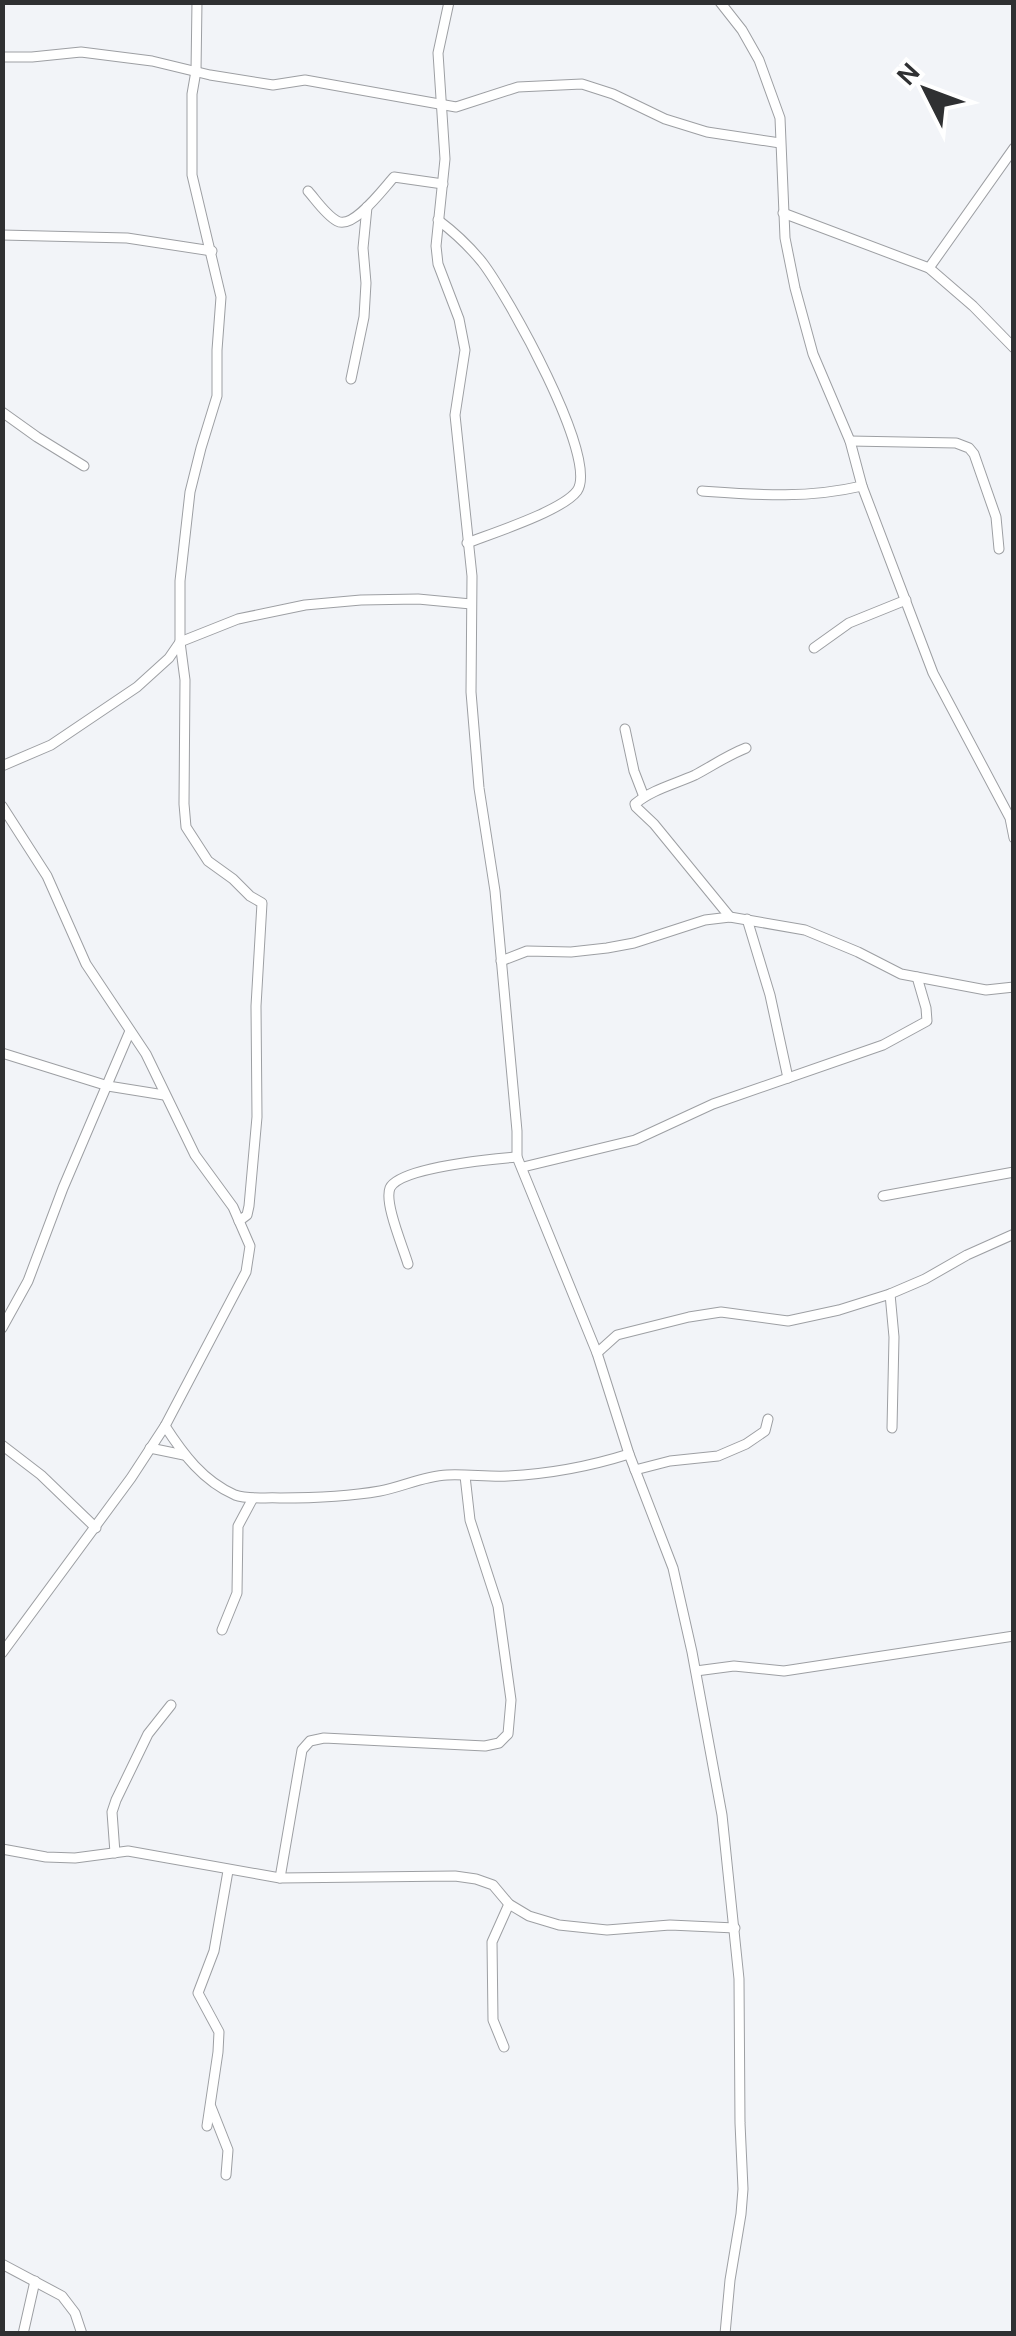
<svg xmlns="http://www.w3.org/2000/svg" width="1016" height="2336" font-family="Karla,sans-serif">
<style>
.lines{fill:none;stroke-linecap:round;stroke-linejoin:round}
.street-casing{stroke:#9d9fa3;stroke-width:11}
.street{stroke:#fff;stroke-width:9}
</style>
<rect width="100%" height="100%" fill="#f2f4f8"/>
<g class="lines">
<defs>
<g id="street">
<polyline points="197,2 196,71 192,94 192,175 221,297 217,350 217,396 201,448 190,492 180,581 180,642 185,680 184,804 186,827 208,861 233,879 250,896 262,903 256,1006 257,1117 249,1206 247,1215 239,1221"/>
<polyline points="449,2 438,53 445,159 436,246 438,264 459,319 465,350 455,415 472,576 471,692 479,788 495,891 517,1131 517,1157 597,1353 629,1454 673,1568 692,1652 722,1815 739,1979 740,2123 743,2189 741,2214 730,2280 725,2334"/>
<polyline points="720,2 742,30 759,60 780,118 785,238 795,288 813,354 850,441 862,486 933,673 1010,818 1014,838"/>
<polyline points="2,57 32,57 81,52 152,61 210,75 273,85 305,80 456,107 518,87 582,84 613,94 665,119 707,132 780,143"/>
<path d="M308 191C316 200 326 215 337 221 353 230 383 189 394 177L443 184"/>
<polyline points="783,213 929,268 973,306 1014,348"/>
<path d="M438 220C454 232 469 246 482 262 506 293 600 459 577 491 562 511 493 533 467 543"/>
<polyline points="2,235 127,238 212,251"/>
<polyline points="929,268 1014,148"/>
<polyline points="351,379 364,317 366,283 363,248 367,207"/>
<polyline points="2,412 37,437 84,466"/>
<polyline points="850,441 956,443 969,448 974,454 996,517 999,549"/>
<path d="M702 491C759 495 806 499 862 486"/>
<polyline points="814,648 849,623 906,600"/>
<polyline points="625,729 634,771 644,797"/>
<polyline points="2,766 51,745 137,687 169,658 180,642 238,619 305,605 361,600 418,599 471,604"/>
<polyline points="2,806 47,876 86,964 146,1054 195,1155 233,1207 250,1246 246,1272 165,1426 131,1478 2,1653"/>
<path d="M730 917 654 824 636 807 635 804C651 790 675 784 695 775 712 766 728 755 746 748"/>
<polyline points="747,919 770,995 788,1078"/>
<polyline points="501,961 527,951 571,952 607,948 634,943 705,920 730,917 805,930 858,952 901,974 986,990 1014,987"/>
<polyline points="2,1053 108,1086 164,1095"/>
<polyline points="523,1167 635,1140 713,1104 883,1045 927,1021 926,1008 917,977"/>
<polyline points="883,1196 1014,1172"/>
<path d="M408 1264C403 1247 384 1203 390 1188 400 1167 494 1159 517 1157"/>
<polyline points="890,1294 894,1337 892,1428"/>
<polyline points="2,1328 28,1281 63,1188 130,1031"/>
<polyline points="597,1353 617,1335 689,1317 721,1312 788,1321 839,1310 890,1294 925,1279 967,1255 1014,1234"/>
<path d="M165 1426C183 1454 203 1481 235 1495 248 1500 266 1497 280 1498 314 1498 346 1497 380 1491 402 1487 424 1476 447 1475 467 1474 488 1477 508 1476 548 1474 591 1466 629 1454"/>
<polyline points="2,1445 41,1475 96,1528"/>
<polyline points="150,1448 184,1455"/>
<polyline points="635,1470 670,1461 718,1456 746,1444 765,1431 768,1419"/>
<polyline points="222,1630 237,1593 238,1526 253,1498"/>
<polyline points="696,1671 734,1666 784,1671 1014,1636"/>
<polyline points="2,1849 46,1857 75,1858 128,1851 280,1878 455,1876 476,1879 493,1885 509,1904 529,1916 559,1925 607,1930 670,1925 735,1928"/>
<polyline points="115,1853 112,1812 116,1800 148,1734 171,1705"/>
<polyline points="280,1878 302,1750 310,1741 324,1738 485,1746 499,1743 508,1734 511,1700 498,1606 470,1520 465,1476"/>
<polyline points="504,2047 493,2020 492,1942 509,1904"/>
<polyline points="211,2107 228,2150 226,2175"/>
<polyline points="207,2126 218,2052 219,2032 198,1993 214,1951 228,1871"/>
<polyline points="2,2264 62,2296 75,2313 82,2334"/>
<polyline points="23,2334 35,2281"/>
</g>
</defs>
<use href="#street" class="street-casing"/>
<use href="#street" class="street"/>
</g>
<rect width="1016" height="2336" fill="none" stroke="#2f3032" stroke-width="10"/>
<g transform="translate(926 90) rotate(312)" stroke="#ffffff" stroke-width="8" paint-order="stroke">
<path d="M0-8L18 38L0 25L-18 38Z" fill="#2f3032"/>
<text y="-15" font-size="28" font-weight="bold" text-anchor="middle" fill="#2f3032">N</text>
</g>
</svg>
